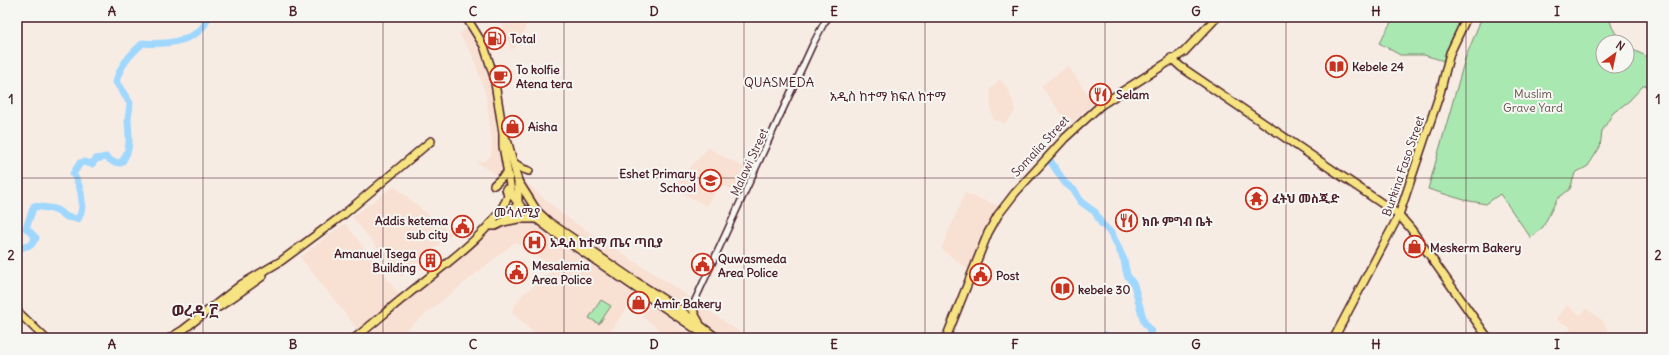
<svg xmlns="http://www.w3.org/2000/svg" width="1669" height="355" font-family="Delius,'Noto Sans Ethiopic',sans-serif">
<style>
.built{fill:#f8e0d3}
.green{fill:#a9e8b1;stroke:#7a846e}
.lines{fill:none;stroke-linecap:round;stroke-linejoin:round}
.river{stroke:#9fd7ff;stroke-width:7}
.minor-casing{stroke:#4a1f2b;stroke-width:8}
.major-casing{stroke:#4a1f2b;stroke-width:10}
.minor{stroke:#f6f6f2;stroke-width:5}
.major{stroke:#f6e381;stroke-width:7}
.grid{fill:none;stroke:#4a1f2b;stroke-width:1;stroke-opacity:0.55}
.labels{text-anchor:middle;dominant-baseline:central;stroke-width:4;stroke-linejoin:round;paint-order:stroke}
.poi-label{font-size:12px;font-weight:bold;fill:#4a1f2b;stroke:#f6f6f2;text-anchor:start}
.park-label{font-size:12px;fill:#62514c;stroke:#f6f6f2}
.street-label{font-size:12px;fill:#4a1f2b;stroke:#f6f6f2}
.neighbourhood-label{font-size:13px;fill:#4a1f2b;stroke:#f6f6f2}
.district-label{font-size:16px;font-weight:bold;fill:#4a1f2b;stroke:#f6f6f2}
.neatline{fill:none;stroke:#4a1f2b;stroke-width:1.5}
.grid-label{font-size:13px;text-anchor:middle;font-weight:bold;fill:#4a1f2b}
</style>
<rect width="100%" height="100%" fill="#f7ece4"/>
<filter id="ink" filterUnits="userSpaceOnUse"><feTurbulence type="fractalNoise" baseFrequency=".025" numOctaves="2"/><feDisplacementMap in="SourceGraphic" scale="8" xChannelSelector="R" yChannelSelector="G"/><feConvolveMatrix kernelMatrix="1 2 1 2 8 2 1 2 1" color-interpolation-filters="sRGB"/></filter>
<g filter="url(#ink)">
<g class="built">
<polygon points="474,17 515,17 516,22 526,23 523,41 511,50 501,21 478,24"/>
<polygon points="466,28 481,53 494,95 505,151 502,172 496,175 476,162 485,161 491,155 492,141 486,96 473,56 459,34"/>
<polygon points="1068,66 1094,103 1069,125 1041,86"/>
<polygon points="1000,79 1006,87 1013,101 1015,112 1004,124 993,119 991,109 990,89"/>
<polygon points="708,148 749,170 738,192 720,184 707,206 671,188"/>
<polygon points="520,177 563,215 696,301 748,338 719,338 711,332 700,318 696,301 683,303 640,282 540,212"/>
<polygon points="394,186 452,234 401,277 352,217"/>
<polygon points="965,193 1002,207 972,272 941,249"/>
<polygon points="533,221 559,242 636,295 606,338 539,338 511,312 522,295 556,268 515,242 396,338 365,338 489,230 515,222"/>
<polygon points="345,223 399,294 358,330 300,257"/>
<polygon points="651,304 683,329 697,338 671,338 642,317"/>
<polygon points="1567,305 1580,315 1587,309 1602,320 1608,330 1605,338 1566,338 1571,327 1556,320"/>
</g>
<g class="green">
<polygon points="1394,17 1451,17 1461,22 1444,61 1424,55 1400,55 1379,43"/>
<polygon points="1482,17 1609,17 1612,27 1621,42 1603,42 1603,66 1627,66 1627,47 1652,59 1652,85 1643,86 1629,101 1613,113 1602,131 1600,147 1588,166 1575,173 1570,189 1557,199 1543,227 1531,238 1500,194 1486,204 1464,200 1428,189 1465,59"/>
<polygon points="601,300 611,306 599,324 589,318"/>
</g>
<g class="lines">
<g class="river">
<polyline points="1051,162 1065,183 1075,191 1081,202 1095,212 1101,223 1112,234 1124,260 1127,275 1134,285 1144,322 1151,331 1148,338"/>
<path d="M17 249 31 245 36 238 26 228 34 206 55 209 67 217 78 219C86 207 81 185 73 174L80 163 84 162 92 164 96 159 106 157 113 162 121 163C132 149 129 138 128 121 128 115 130 109 130 103L116 82C120 65 130 55 143 43 164 45 201 42 208 17"/>
<polyline points="1104,338 1105,335 1113,338"/>
</g>
<defs>
<polyline id="minor" points="691,309 813,44 824,23 829,17"/>
<g id="major">
<polyline points="466,17 484,46 494,77 503,133 508,143 518,181 518,204 503,222 495,226 489,226"/>
<polyline points="1171,58 1181,67 1399,215 1411,229 1488,338"/>
<polyline points="503,133 503,146 511,191 512,195 522,208 554,232 709,338"/>
<polyline points="514,163 523,169 529,171"/>
<polyline points="518,181 537,211 549,222 635,281 680,310 717,338"/>
<polyline points="494,185 507,173"/>
<polyline points="503,222 518,219 536,219"/>
<polyline points="219,307 263,276"/>
<polyline points="692,307 695,315 699,322"/>
<polyline points="17,311 45,338"/>
<polyline points="170,338 183,330 242,284 281,261 343,215 431,141"/>
<path d="M355 338C373 324 389 309 407 295 437 270 494 232 508 196L506 189"/>
<polyline points="946,338 988,233 998,215 1015,193 1065,138 1101,105 1184,52 1217,17"/>
<polyline points="1334,338 1399,215 1440,93 1450,53 1467,17"/>
</g>
</defs>
<use href="#minor" class="minor-casing"/>
<use href="#major" class="major-casing"/>
<use href="#minor" class="minor"/>
<use href="#major" class="major"/>
</g>
</g>
<path class="grid" d="M203 17V338M383 17V338M564 17V338M744 17V338M925 17V338M1105 17V338M1286 17V338M1466 17V338M17 178H1652"/>
<defs>
<symbol id="fuel-ring" viewBox="-11 -11 22 22"><circle r="9.5" fill="#f6f6f2" stroke="#c8321e" stroke-width="1.5"/><path d="M-5.5-6h7V0h2V4h1.3V-2.5L3-4.5l.8-.8L6-3V5H2.5V1h-1V6h-7ZM-4.2-4.7v3.2H.2V-4.7Z" fill="#c8321e"/></symbol>
<symbol id="library-ring" viewBox="-11 -11 22 22"><circle r="9.5" fill="#f6f6f2" stroke="#c8321e" stroke-width="1.5"/><path d="M-6-4Q-3-5.5-.7-3.5V5Q-3 3-6 4ZM6-4Q3-5.5 .7-3.5V5Q3 3 6 4Z" fill="#c8321e"/></symbol>
<symbol id="cafe-ring" viewBox="-11 -11 22 22"><circle r="9.5" fill="#f6f6f2" stroke="#c8321e" stroke-width="1.5"/><path d="M-5.5-4.5H6V0H3Q3 3.5 0 3.5H-2.5Q-5.5 3.5-5.5 0ZM3-3.2v2h1.7v-2ZM-6 4.5H4V6H-6Z" fill="#c8321e"/></symbol>
<symbol id="restaurant-ring" viewBox="-11 -11 22 22"><circle r="9.5" fill="#f6f6f2" stroke="#c8321e" stroke-width="1.5"/><path d="M-5-6h1v4h1v-4h1v4h1v-4h1v5L-1.5 .5V6h-2V.5L-5-1ZM5-6V6H3V1.5H1.5Q1.5-4 5-6Z" fill="#c8321e"/></symbol>
<symbol id="shop-ring" viewBox="-11 -11 22 22"><circle r="9.5" fill="#f6f6f2" stroke="#c8321e" stroke-width="1.5"/><path d="M-5-2.5h2.3a2.7 3.5 0 0 1 5.4 0H5L5.5 6h-11ZM-1.5-2.5h3a1.5 2.3 0 0 0-3 0Z" fill="#c8321e"/></symbol>
<symbol id="school-ring" viewBox="-11 -11 22 22"><circle r="9.5" fill="#f6f6f2" stroke="#c8321e" stroke-width="1.5"/><path d="M0-5L7-2L0 1L-7-2ZM-4 1L0 2.5L4 1V4Q0 6-4 4Z" fill="#c8321e"/></symbol>
<symbol id="temple-ring" viewBox="-11 -11 22 22"><circle r="9.5" fill="#f6f6f2" stroke="#c8321e" stroke-width="1.5"/><path d="M0-6L5-2H3V0L6.5 2.5H4V6H1.5V3h-3V6H-4V2.5H-6.5L-3 0V-2H-5Z" fill="#c8321e"/></symbol>
<symbol id="civic-ring" viewBox="-11 -11 22 22"><circle r="9.5" fill="#f6f6f2" stroke="#c8321e" stroke-width="1.5"/><path d="M-.6-6.5H3V-4.5H.6V-3L4-1V1h2V6H-6V1h2V-1L-.6-3ZM-1.2 2.5V6h2.4V2.5Z" fill="#c8321e"/></symbol>
<symbol id="hospital-ring" viewBox="-11 -11 22 22"><circle r="9.5" fill="#f6f6f2" stroke="#c8321e" stroke-width="1.5"/><path d="M-5-5h3v3.5h4V-5h3V5h-3V1.5h-4V5h-3Z" fill="#c8321e"/></symbol>
<symbol id="building-ring" viewBox="-11 -11 22 22"><circle r="9.5" fill="#f6f6f2" stroke="#c8321e" stroke-width="1.5"/><path d="M-4-6H4V6H1V3H-1V6H-4ZM-2.5-4.3h1.7v1.8h-1.7ZM.8-4.3h1.7v1.8H.8ZM-2.5-1h1.7V.8h-1.7ZM.8-1h1.7V.8H.8Z" fill="#c8321e"/></symbol>
</defs>
<g fill-rule="evenodd">
<use href="#fuel-ring" x="482" y="26" width="25" height="25"/>
<use href="#library-ring" x="1324" y="54" width="25" height="25"/>
<use href="#cafe-ring" x="488" y="64" width="25" height="25"/>
<use href="#restaurant-ring" x="1088" y="82" width="25" height="25"/>
<use href="#shop-ring" x="500" y="114" width="25" height="25"/>
<use href="#school-ring" x="698" y="168" width="25" height="25"/>
<use href="#temple-ring" x="1244" y="186" width="25" height="25"/>
<use href="#restaurant-ring" x="1114" y="208" width="25" height="25"/>
<use href="#civic-ring" x="450" y="214" width="25" height="25"/>
<use href="#hospital-ring" x="522" y="230" width="25" height="25"/>
<use href="#shop-ring" x="1402" y="234" width="25" height="25"/>
<use href="#building-ring" x="418" y="248" width="25" height="25"/>
<use href="#civic-ring" x="690" y="252" width="25" height="25"/>
<use href="#civic-ring" x="504" y="260" width="25" height="25"/>
<use href="#civic-ring" x="968" y="262" width="25" height="25"/>
<use href="#library-ring" x="1050" y="276" width="25" height="25"/>
<use href="#shop-ring" x="626" y="290" width="25" height="25"/>
</g>
<g class="labels">
<g class="poi-label">
<text x="510" y="38">Total</text>
<text x="1352" y="66">Kebele 24</text>
<text x="516" y="69">To kolfie<tspan x="516" dy="14">Atena tera</tspan></text>
<text x="1116" y="94">Selam</text>
<text x="528" y="126">Aisha</text>
<text x="696" y="173" text-anchor="end">Eshet Primary<tspan x="696" dy="14">School</tspan></text>
<text x="1272" y="198">ፈትህ መስጂድ</text>
<text x="448" y="220" text-anchor="end">Addis ketema<tspan x="448" dy="14">sub city</tspan></text>
<text x="1142" y="221">ክቡ ምግብ ቤት</text>
<text x="550" y="242">አዲስ ከተማ ጤና ጣቢያ</text>
<text x="1430" y="247">Meskerm Bakery</text>
<text x="416" y="253" text-anchor="end">Amanuel Tsega<tspan x="416" dy="14">Building</tspan></text>
<text x="718" y="258">Quwasmeda<tspan x="718" dy="14">Area Police</tspan></text>
<text x="532" y="265">Mesalemia<tspan x="532" dy="14">Area Police</tspan></text>
<text x="996" y="275">Post</text>
<text x="1078" y="289">kebele 30</text>
<text x="654" y="303">Amir Bakery</text>
</g>
<g class="park-label">
<text x="1533" y="93">Muslim<tspan x="1533" dy="14">Grave Yard</tspan></text>
</g>
<g class="street-label">
<text transform="translate(1040 146) rotate(-47)">Somalia Street</text>
<text transform="translate(749 162) rotate(-65)">Malawi Street</text>
<text transform="translate(1403 166) rotate(-71)">Burkina Faso Street</text>
</g>
<g class="neighbourhood-label">
<text x="779" y="82">QUASMEDA</text>
<text x="888" y="96">አዲስ ከተማ ክፍለ ከተማ</text>
<text x="517" y="212">መሳለሚያ</text>
</g>
<g class="district-label">
<text x="195" y="310">ወረዳ ፫</text>
</g>
</g>
<rect width="1669" height="355" fill="none" stroke="#f6f6f2" stroke-width="44"/>
<g transform="translate(1615 54) rotate(33)"><circle r="19" fill="#f6f6f2" stroke="#b1a0a2"/>
<path d="M0-3L7 15L0 10L-7 15Z" fill="#c8321e"/>
<text y="-6" font-size="11" font-weight="bold" text-anchor="middle" fill="#4a1f2b">N</text>
</g>
<rect x="22" y="22" width="1625" height="311" class="neatline"/>
<g class="grid-label">
<text x="112" y="16">A</text>
<text x="293" y="16">B</text>
<text x="473" y="16">C</text>
<text x="654" y="16">D</text>
<text x="834" y="16">E</text>
<text x="1015" y="16">F</text>
<text x="1196" y="16">G</text>
<text x="1376" y="16">H</text>
<text x="1557" y="16">I</text>
<text x="11" y="104">1</text>
<text x="1658" y="104">1</text>
<text x="11" y="260">2</text>
<text x="1658" y="260">2</text>
<text x="112" y="349">A</text>
<text x="293" y="349">B</text>
<text x="473" y="349">C</text>
<text x="654" y="349">D</text>
<text x="834" y="349">E</text>
<text x="1015" y="349">F</text>
<text x="1196" y="349">G</text>
<text x="1376" y="349">H</text>
<text x="1557" y="349">I</text>
</g>
</svg>
